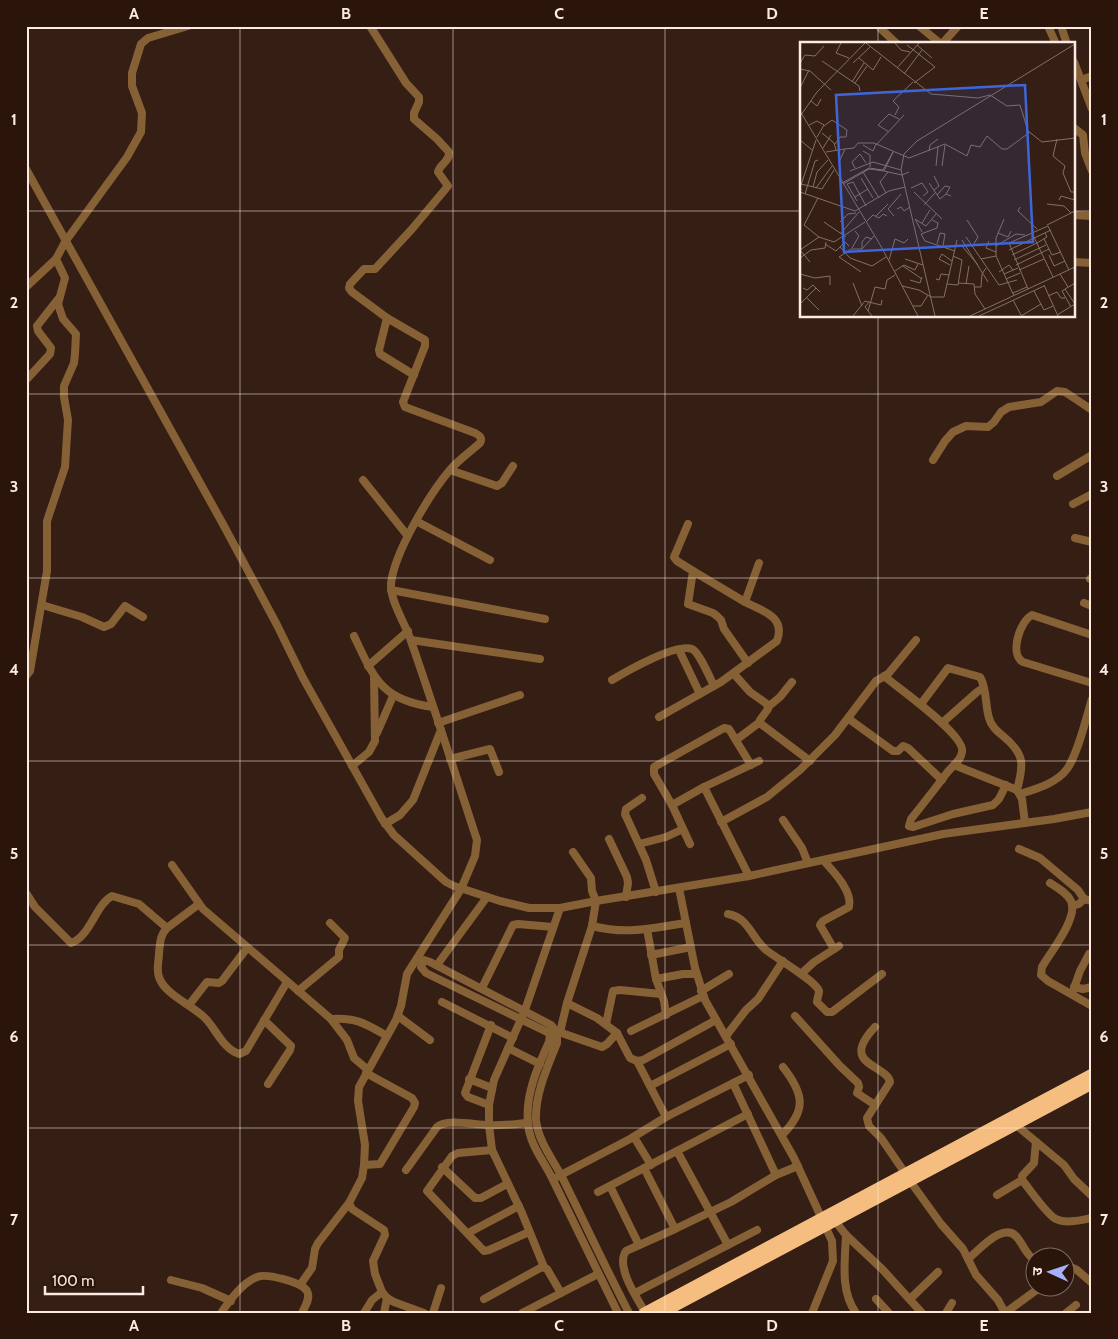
<svg xmlns="http://www.w3.org/2000/svg" width="1118" height="1339" font-family="Cabin,'Noto Sans Devanagari',sans-serif">
<style>
.lines{fill:none;stroke-linecap:round;stroke-linejoin:round}
.minor{stroke:#866136;stroke-width:8}
.highway{stroke:#f5be80;stroke-width:11}
.grid{fill:none;stroke:#fbebe4;stroke-width:1;stroke-opacity:0.55}
.inset-road{fill:none;stroke:#847067;stroke-width:1}
.view{fill:#3e66da;fill-opacity:0.15;stroke:#3e66da;stroke-width:2.5}
.inset-edge{fill:none;stroke:#fbebe4;stroke-width:2.5}
.neatline{fill:none;stroke:#fbebe4;stroke-width:2}
.grid-label{font-size:16px;text-anchor:middle;font-weight:bold;fill:#fbebe4}
</style>
<rect width="100%" height="100%" fill="#351e14"/>
<g class="lines">
<g class="minor">
<path d="M370 26 406 83 419 97V102L414 113V119L437 139 449 152C450 161 440 164 438 172L448 186 412 229 375 269H364L350 284 349 288 352 292 387 318 425 340V346L403 402 405 407 475 433C479 435 483 438 480 443 470 452 458 460 449 471 429 495 394 553 391 584 390 601 406 625 411 641 434 707 455 773 477 840L475 856 461 889 407 974 401 1006 396 1020 359 1087 358 1101 365 1145 364 1165 362 1178 349 1203 352 1209 384 1230 385 1235 373 1261 375 1274 382 1292 387 1298 394 1302 424 1313"/>
<polyline points="919,26 941,44"/>
<polyline points="1048,26 1056,44"/>
<polyline points="1061,26 1067,44"/>
<polyline points="881,29 897,44"/>
<polyline points="942,44 958,26"/>
<polyline points="1074,62 1092,109"/>
<polyline points="1081,80 1092,76"/>
<polyline points="1074,128 1083,135 1085,153 1092,171"/>
<polyline points="26,169 224,526 277,625 303,678 382,819 394,835 446,882 454,886 500,901 529,908 560,908 596,901 749,876 943,834 1054,819 1092,812"/>
<polyline points="1074,215 1092,216"/>
<polyline points="1074,262 1092,263"/>
<polyline points="26,287 56,259"/>
<polyline points="387,318 379,350 380,354 414,375"/>
<polyline points="26,380 50,354 51,348 38,331 37,326 59,298"/>
<polyline points="933,460 945,441 953,432 966,426 988,427 994,422 1001,412 1009,407 1041,402 1057,391 1065,392 1092,410"/>
<polyline points="450,470 497,486 502,483 513,466"/>
<polyline points="1057,476 1092,455"/>
<polyline points="363,480 407,535"/>
<polyline points="1073,504 1092,494"/>
<polyline points="416,521 490,560"/>
<polyline points="688,524 674,557 677,561 693,571"/>
<polyline points="1075,538 1092,542"/>
<polyline points="1090,579 1092,580"/>
<polyline points="391,590 545,619"/>
<polyline points="745,602 693,571 688,604 713,613 717,616 721,620 724,629 748,663"/>
<polyline points="1084,603 1092,606"/>
<polyline points="42,605 82,617 104,627 111,624 125,606 143,617"/>
<path d="M1092 635 1032 615C1020 621 1009 654 1023 662L1092 683"/>
<path d="M354 636C374 678 381 700 433 707"/>
<polyline points="411,640 540,659"/>
<polyline points="679,650 700,694"/>
<polyline points="368,666 408,631"/>
<polyline points="734,674 750,692 767,704 768,709 760,720 761,724 810,761"/>
<polyline points="26,676 30,671 47,571 47,521 65,467 68,420 64,397 64,386 74,363 75,354 76,334 63,319 58,304 65,278 56,259 65,242 127,157 141,132 142,113 132,86 132,73 141,44 148,38 188,26"/>
<path d="M884 676C898 688 966 735 962 752 961 761 951 767 946 774 935 789 923 804 911 819L909 826 913 827 953 814 993 805 999 799 1006 785"/>
<path d="M612 680C627 671 676 643 692 649 699 652 710 678 714 686"/>
<path d="M921 704 948 668 980 677C987 688 985 705 989 718 991 726 997 731 1003 736 1025 754 1024 764 1017 790"/>
<polyline points="768,707 780,697 792,682"/>
<path d="M659 717 721 682 777 641C786 616 762 611 745 602L759 563"/>
<polyline points="849,719 893,751 898,751 903,746 908,748 942,780"/>
<polyline points="438,723 520,695"/>
<polyline points="942,723 977,692 983,688"/>
<polyline points="377,733 393,696"/>
<polyline points="736,740 760,722"/>
<polyline points="450,759 490,749 499,772"/>
<polyline points="954,765 1017,790 1022,799 1025,823"/>
<polyline points="352,766 369,752 375,741 374,677"/>
<polyline points="704,787 749,876"/>
<path d="M1020 794C1036 789 1057 783 1067 769 1078 754 1086 718 1092 699"/>
<polyline points="642,798 626,809 625,814 646,860 656,892"/>
<polyline points="672,805 704,787 759,761"/>
<polyline points="783,820 802,848 808,863"/>
<polyline points="721,822 767,797 800,770 835,735 876,681 888,674 916,640"/>
<polyline points="385,824 400,815 413,800 441,730"/>
<polyline points="609,839 627,877 628,883 626,897"/>
<polyline points="639,844 666,837 683,829"/>
<polyline points="690,844 672,805 654,774 654,767 724,728 729,729 751,765"/>
<polyline points="1019,849 1040,858 1078,890 1084,899"/>
<path d="M824 861C834 872 853 892 849 907L823 921 820 925 834 949"/>
<polyline points="172,865 203,909 331,1019 347,1040 354,1058 368,1070"/>
<path d="M1050 883C1058 888 1067 893 1071 901 1079 917 1050 953 1042 967L1041 975 1048 981 1092 1006"/>
<polyline points="679,888 695,968 705,1000 794,1158 832,1241 833,1261 812,1313"/>
<path d="M26 893 35 907 71 943C90 937 96 904 112 896L139 904 167 928"/>
<path d="M199 904 167 928C160 935 160 944 159 953 159 961 156 969 159 977 164 994 192 1005 205 1018 216 1029 223 1049 239 1054L246 1051 287 982"/>
<polyline points="1072,906 1079,904 1084,899 1092,901"/>
<path d="M728 914C749 918 751 937 766 950 776 958 816 981 819 991 819 994 817 999 817 1002L827 1012H832L882 974"/>
<path d="M592 926C628 935 650 928 686 923"/>
<polyline points="647,929 656,979 664,1001 666,1015"/>
<polyline points="651,955 691,947"/>
<polyline points="437,965 487,897"/>
<polyline points="801,974 814,962 839,946"/>
<polyline points="656,979 683,974 696,974"/>
<polyline points="1074,987 1083,989 1092,987"/>
<polyline points="482,988 513,925 518,924 553,927"/>
<polyline points="298,991 339,957 339,950 345,938 330,923"/>
<polyline points="701,991 729,974"/>
<polyline points="1072,994 1080,971 1089,954"/>
<polyline points="442,1002 513,1038"/>
<polyline points="567,1003 597,1018 617,1033 630,1058 637,1061 643,1060 716,1020"/>
<polyline points="189,1005 207,982 219,983 222,981 247,948"/>
<polyline points="398,1016 430,1040"/>
<polyline points="795,1016 840,1066 858,1083 859,1087 857,1093 875,1105"/>
<path d="M331 1019C356 1017 366 1024 387 1036"/>
<polyline points="264,1020 291,1046 290,1050 268,1084"/>
<polyline points="606,1024 613,991 620,990 661,994"/>
<path d="M875 1027C838 1066 887 1064 890 1082L867 1118 869 1126 881 1138 905 1173"/>
<polyline points="556,1031 602,1047 607,1044 617,1033"/>
<polyline points="631,1031 703,996"/>
<polyline points="560,1032 567,1003 592,926 596,901 592,891 591,878 573,852"/>
<polyline points="726,1036 746,1010 758,999 783,961"/>
<polyline points="508,1048 540,1064"/>
<polyline points="637,1061 666,1117"/>
<polyline points="469,1079 492,1088"/>
<polyline points="733,1083 776,1175"/>
<polyline points="650,1086 731,1044"/>
<polyline points="489,1105 468,1097 465,1093 491,1025"/>
<polyline points="1016,1125 1064,1165 1074,1179 1092,1196"/>
<path d="M782 1135C807 1110 804 1094 783 1067"/>
<polyline points="634,1137 651,1165"/>
<path d="M1036 1142 1034 1163 1022 1176V1180C1029 1188 1047 1215 1056 1219 1066 1224 1081 1220 1092 1218"/>
<polyline points="492,1150 458,1153 452,1156 427,1191 484,1251 489,1250 529,1232"/>
<polyline points="677,1151 728,1245"/>
<polyline points="364,1165 380,1164 414,1107 415,1103 412,1098 366,1073"/>
<polyline points="442,1167 475,1198 481,1198 507,1184"/>
<polyline points="644,1168 675,1229"/>
<path d="M406 1170 437 1127C447 1118 475 1125 488 1125 501 1126 514 1124 528 1123"/>
<polyline points="557,1177 630,1139 666,1117 749,1075"/>
<polyline points="910,1181 941,1224 963,1249 976,1275 998,1300 1005,1313 1042,1286"/>
<polyline points="610,1186 639,1245"/>
<polyline points="598,1192 748,1114"/>
<polyline points="997,1195 1022,1180"/>
<polyline points="835,1221 846,1235 883,1270 922,1313"/>
<polyline points="468,1233 519,1206"/>
<path d="M846 1235C845 1261 840 1291 856 1313"/>
<path d="M968 1259C980 1249 1006 1218 1019 1240 1025 1248 1026 1255 1036 1261"/>
<polyline points="1066,1265 1077,1270 1092,1283"/>
<polyline points="544,1267 522,1213 492,1150 489,1125 489,1105 494,1080 525,1010 560,908"/>
<polyline points="171,1280 202,1288 231,1301"/>
<polyline points="300,1285 312,1268 315,1249 318,1243 349,1203"/>
<polyline points="635,1293 757,1230"/>
<polyline points="484,1299 542,1267 547,1269 561,1293"/>
<polyline points="876,1299 889,1313"/>
<polyline points="910,1299 938,1272"/>
<path d="M645 1312C637 1298 615 1266 626 1251L675 1229 731 1202 776 1175 798 1166"/>
<path d="M221 1313C230 1300 242 1283 257 1277 266 1273 302 1282 307 1291 311 1298 305 1306 302 1313"/>
<polyline points="364,1313 372,1300 382,1292"/>
<polyline points="384,1313 387,1298"/>
<polyline points="433,1313 441,1288"/>
<polyline points="522,1313 598,1274"/>
<path d="M618 1313C596 1268 574 1223 552 1178 543 1160 529 1143 528 1123 525 1095 538 1066 549 1042L550 1035 547 1032 426 973 421 967 424 960 430 962 551 1025 557 1033V1043C548 1066 535 1093 536 1120 538 1140 551 1157 561 1175 584 1221 605 1267 629 1313"/>
<polyline points="946,1313 952,1303"/>
<polyline points="1066,1313 1076,1305"/>
</g>
<g class="highway">
<polyline points="644,1313 1092,1074"/>
<polyline points="662,1313 1092,1084"/>
</g>
</g>
<path class="grid" d="M240 26V1313M453 26V1313M665 26V1313M878 26V44M26 211H802M1074 211H1092M878 316V1313M26 394H1092M26 578H1092M26 761H1092M26 945H1092M26 1128H1092"/>
<g transform="translate(800 42)">
<rect width="275" height="275" fill="#351e14"/>
<path class="inset-road" d="M41 1 36 11 49 16M66 1 131 52 178 56 190 53 207 64 220 63 228 89 242 100 275 96M95 1 101 8 110 10M107 3 135 25 114 41M117 3 132 16M59 16 73 28 81 15M22 19 59 44 60 49M0 21 5 13 15 14 24 4M53 21 70 5M97 26 119 1M0 27 10 29 31 48M104 32 122 8M52 40 64 21M55 41 67 24M0 46 9 28M11 59 17 64 21 57M0 69 82 206 118 274M1 73 17 50 65 1M95 73 99 65 93 59 113 40M9 83 17 79 24 83 17 95M24 84 32 78 47 88 46 95H40L35 102M89 90 78 83 89 72 99 77M22 91 34 101 36 108M257 97 253 114 265 124 263 131 271 150H275M0 98 12 108M77 102 104 73M63 103 73 109 76 102M23 106 31 93M63 109 70 113V125M129 109 130 103 138 97M26 110 45 107M39 120 45 107 54 106 58 101H74L109 116 145 102 167 114 171 103 180 105 187 94 202 107H207L230 90M136 124 138 105M142 124 145 103M55 126 52 120 60 112 66 121M50 129 73 120 101 128M84 129 102 133 109 130M63 130 79 156M61 136 73 156M42 141 69 126 83 128 93 110 84 129 69 127 43 142M129 141 140 157 146 152 151 154M1 142 22 147 34 128M47 142 53 140 66 164M47 142 57 159M13 145 17 130 28 118M0 146 16 98M16 146 32 124M111 146 122 141 128 150 123 154M134 148 139 144 134 134M0 150 55 169 89 149 105 145M114 150 142 177M86 151 80 140 88 130M5 152 15 119 18 118M137 153 145 144 150 145 146 152M55 155 68 147M18 156 4 183 19 195 34 200 65 180M259 158 261 154 275 158M247 162 264 164 271 171M124 163 135 151M220 165 218 169 237 187M97 167 101 165 104 169 110 165M76 174 88 162M94 174 88 167 101 152M204 177 196 196V214L214 254M167 178 178 195 172 205M67 179 73 173 79 176 83 172 87 174M24 180 46 195M40 180 48 172 56 171M122 181 130 168M247 183 275 169M122 190 115 177 126 184 136 172M41 191 59 170M198 191 208 195 211 189M232 191 253 235M121 192 125 199 155 209M121 192 137 186 138 181 132 178M166 195 199 243 217 238M244 197 252 213 261 210M162 198 188 240M189 199 186 206 196 210M237 201 247 195 245 191M25 202 36 209 45 200 49 204M137 202 140 191 145 192 143 204M156 203 162 204 178 223M196 204 216 192 225 193M40 205 50 216 72 224 86 215M52 206 59 194 55 189M62 207V200L66 195 72 197M209 208 251 188M212 213 237 201M249 213 254 224 265 219M0 216 11 208 25 206 26 200M105 217 123 223M181 217 196 214M89 218 95 197 104 201 108 197M214 218 246 203M10 220 0 208 19 195M150 223 139 217 142 212 152 219M216 223 249 207M103 224 122 237M219 228 244 217M95 229 104 223 115 228 118 222M61 230 39 215 51 207H62L74 194M199 230 209 223 213 228M0 232 15 236 30 234V243M204 232 218 226M260 232 268 245M136 237 139 238 141 232 149 233M206 237 220 231M110 238 120 241 122 235M53 241 62 264M158 241 174 242 175 252 185 267M147 242 158 243 162 218 153 214M166 242 169 224M244 243 258 274M102 244 119 248 131 255H144L157 198M174 245H181L182 232 186 226M3 246 7 248 13 243 20 250M228 247 209 201 248 184 269 228M265 247 275 262M234 249 244 268 253 264M213 251 227 245M248 254 257 250 261 256H265M6 255 19 268M213 258 221 273M0 262 16 246M113 264H121L128 253M271 265 262 249 275 241M68 269 75 245 85 247 87 238 95 233M257 273 275 262M53 274 65 259 69 260M72 274 65 265 69 260 81 263 82 258M135 274 101 128 104 112 117 99 275 2M170 274 275 225M179 274 244 244M221 274 241 262"/>
<path class="view" d="M225 43 233 200 44 210 36 53Z"/>
<rect width="275" height="275" class="inset-edge"/>
</g>
<rect width="1118" height="1339" fill="none" stroke="#2b150b" stroke-width="55"/>
<g transform="translate(1050 1272) rotate(273)"><circle r="24" fill="#2b150b" stroke="#7e6b62"/>
<path d="M0-4L9 19L0 12L-9 19Z" fill="#a6b1fc"/>
<text y="-8" font-size="14" font-weight="bold" text-anchor="middle" fill="#fbebe4">उ</text>
</g>
<path d="M45 1286v8h98v-8" fill="none" stroke="#fbebe4" stroke-width="2.5"/>
<text x="52" y="1286" font-size="15" fill="#fbebe4" stroke="#2b150b" stroke-width="4" paint-order="stroke">100 m</text>
<rect x="28" y="28" width="1062" height="1284" class="neatline"/>
<g class="grid-label">
<text x="134" y="19">A</text>
<text x="346" y="19">B</text>
<text x="559" y="19">C</text>
<text x="772" y="19">D</text>
<text x="984" y="19">E</text>
<text x="14" y="125">1</text>
<text x="1104" y="125">1</text>
<text x="14" y="308">2</text>
<text x="1104" y="308">2</text>
<text x="14" y="492">3</text>
<text x="1104" y="492">3</text>
<text x="14" y="675">4</text>
<text x="1104" y="675">4</text>
<text x="14" y="859">5</text>
<text x="1104" y="859">5</text>
<text x="14" y="1042">6</text>
<text x="1104" y="1042">6</text>
<text x="14" y="1225">7</text>
<text x="1104" y="1225">7</text>
<text x="134" y="1331">A</text>
<text x="346" y="1331">B</text>
<text x="559" y="1331">C</text>
<text x="772" y="1331">D</text>
<text x="984" y="1331">E</text>
</g>
</svg>
